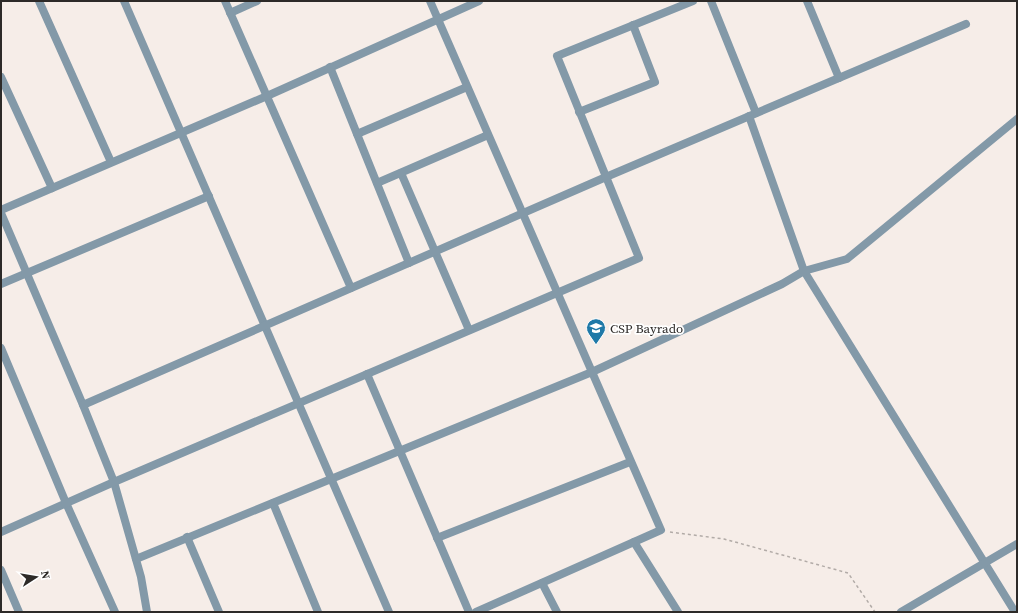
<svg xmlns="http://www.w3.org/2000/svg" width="1018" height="613" font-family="'Source Serif 4',serif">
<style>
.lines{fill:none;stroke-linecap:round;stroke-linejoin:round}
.path{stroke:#b2aba7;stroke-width:1.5;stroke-dasharray:3 3;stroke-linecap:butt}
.street{stroke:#8399a8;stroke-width:8}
.labels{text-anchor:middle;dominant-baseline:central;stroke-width:3.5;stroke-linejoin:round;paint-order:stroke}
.poi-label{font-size:13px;fill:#2d2a28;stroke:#fff;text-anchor:start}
</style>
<rect width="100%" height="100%" fill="#f6ede8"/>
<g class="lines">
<polyline class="path" points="670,532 724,539 848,573 875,612"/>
<g class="street">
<polyline points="39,1 111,162"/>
<polyline points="124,1 389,612"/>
<polyline points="225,1 351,288"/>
<polyline points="430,1 661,530 476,612"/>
<polyline points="711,1 756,113"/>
<polyline points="807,1 839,78"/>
<polyline points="230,13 257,1"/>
<polyline points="330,67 409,263"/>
<polyline points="1,77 52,188"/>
<polyline points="579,112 655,82 633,25"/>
<polyline points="749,116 804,271 1015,612"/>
<polyline points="357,134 467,87"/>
<polyline points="401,173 469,330"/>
<polyline points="377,183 488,135"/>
<polyline points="1,210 267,96 479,1"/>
<polyline points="1,213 83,405 114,482 141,577 147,612"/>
<polyline points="1,284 209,196"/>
<polyline points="1,348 66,503 115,612"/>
<polyline points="367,374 469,612"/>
<polyline points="83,405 606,177 966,24"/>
<polyline points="273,503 318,612"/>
<polyline points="1,532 114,482 639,258 557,56 693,1"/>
<polyline points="187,537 219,612"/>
<polyline points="437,538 630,462"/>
<polyline points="634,542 678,612"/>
<polyline points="136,559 592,372 782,284 804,271 847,259 1017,119"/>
<polyline points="1,570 19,612"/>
<polyline points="542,583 557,612"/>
<polyline points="901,612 1017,544"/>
</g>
</g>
<defs>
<symbol id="school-pin" viewBox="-11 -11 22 30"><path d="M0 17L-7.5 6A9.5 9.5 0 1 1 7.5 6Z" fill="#1f79a8" stroke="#fff"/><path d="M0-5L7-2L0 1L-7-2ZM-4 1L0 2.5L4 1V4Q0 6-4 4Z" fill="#fff"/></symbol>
</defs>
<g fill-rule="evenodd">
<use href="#school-pin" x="585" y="317" width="22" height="30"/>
</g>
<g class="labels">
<g class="poi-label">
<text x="610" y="328">CSP Bayrado</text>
</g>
</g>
<rect width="1018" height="613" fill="none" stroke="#2d2a28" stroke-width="4"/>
<g transform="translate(36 577) rotate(78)" stroke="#ffffff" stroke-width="3" paint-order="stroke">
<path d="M0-3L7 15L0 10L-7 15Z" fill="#2d2a28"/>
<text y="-6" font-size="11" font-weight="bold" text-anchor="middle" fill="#2d2a28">N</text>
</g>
</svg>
